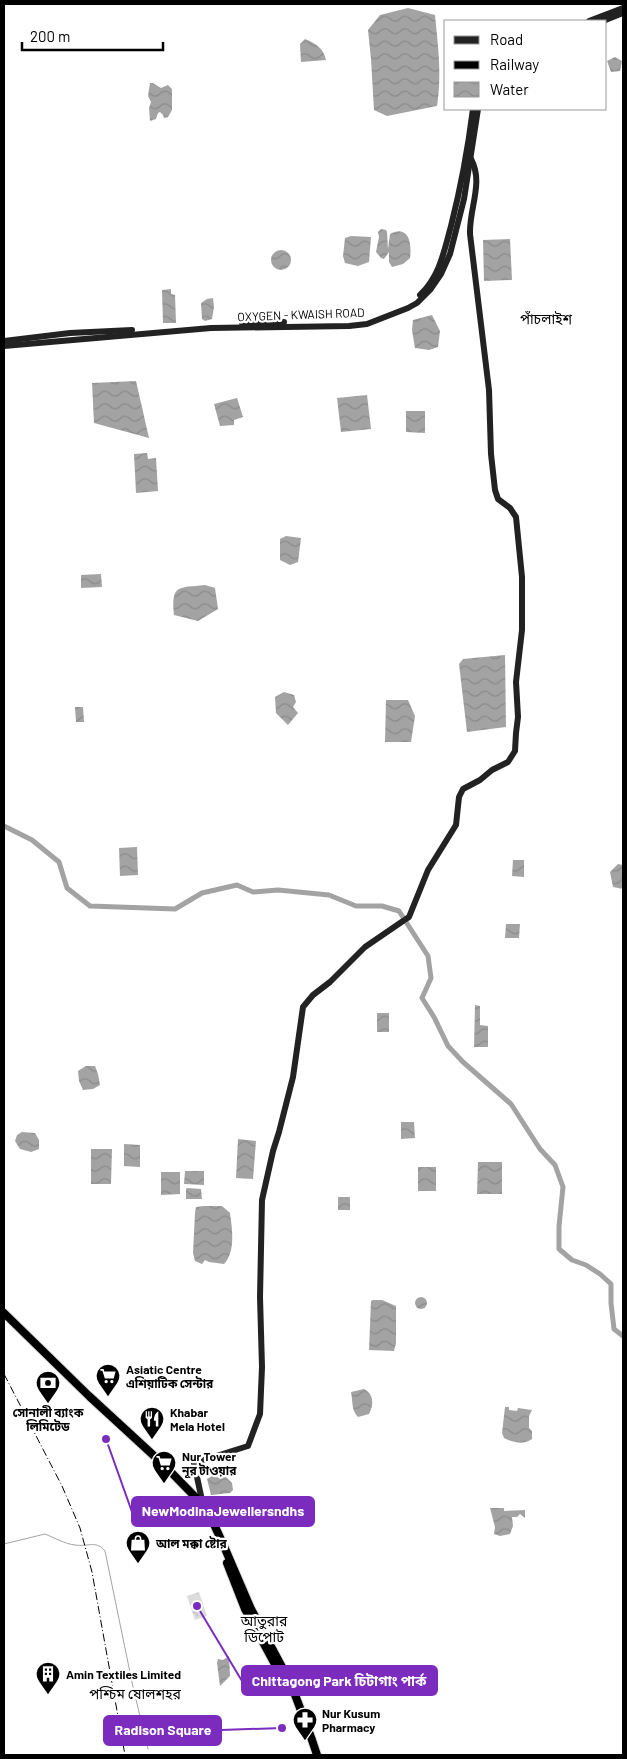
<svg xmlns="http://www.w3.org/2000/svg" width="627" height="1759" font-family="Barlow,'Noto Sans Bengali',sans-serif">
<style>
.forest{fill:url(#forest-crowns)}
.water{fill:url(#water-waves)}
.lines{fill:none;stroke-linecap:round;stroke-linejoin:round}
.stream{stroke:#a3a3a3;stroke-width:1}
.canal{stroke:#a3a3a3;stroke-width:5}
.highway-casing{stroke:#dbdbdb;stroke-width:10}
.secondary{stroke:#222;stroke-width:6}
.highway{stroke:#000;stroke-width:8}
.rail{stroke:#000;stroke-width:1;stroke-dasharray:8 2.5 1 2.5;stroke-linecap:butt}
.labels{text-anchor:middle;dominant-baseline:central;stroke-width:4.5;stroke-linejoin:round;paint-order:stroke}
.street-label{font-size:12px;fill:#000;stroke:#fff}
.poi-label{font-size:12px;font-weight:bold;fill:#000;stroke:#fff;text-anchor:start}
.neighbourhood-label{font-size:14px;fill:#000;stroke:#fff}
.leader{fill:none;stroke:#7b2cbf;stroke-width:2}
.callout-dot{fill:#7b2cbf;stroke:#fff;stroke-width:2}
.callout{fill:#7b2cbf;stroke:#7b2cbf;stroke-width:2}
.callout-label{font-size:14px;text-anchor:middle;font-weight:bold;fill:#fff}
</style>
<defs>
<pattern id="forest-crowns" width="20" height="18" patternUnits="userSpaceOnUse" patternTransform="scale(1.25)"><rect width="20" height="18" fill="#dcdcdc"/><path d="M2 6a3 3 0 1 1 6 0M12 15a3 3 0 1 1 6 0" fill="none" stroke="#bbb"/></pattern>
<pattern id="water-waves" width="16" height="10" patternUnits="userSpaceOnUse" patternTransform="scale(1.25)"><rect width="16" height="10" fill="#a3a3a3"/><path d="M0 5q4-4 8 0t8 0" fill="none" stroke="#8b8b8b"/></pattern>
</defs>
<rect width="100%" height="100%" fill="#fff"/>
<polygon class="forest" points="199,1592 207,1616 195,1620 187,1596"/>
<g class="water">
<path d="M408 8 435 15C438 46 442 75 437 106L387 116 374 110 371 59 368 30 380 15Z"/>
<path d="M305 39C317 44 323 48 326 60L301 62 300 44Z"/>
<polygon points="615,57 622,61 620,71 611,72 607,61"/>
<polygon points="150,83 153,83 161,88 168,85 172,89 172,110 168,117 164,118 163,115 160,112 158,113 156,119 150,121 149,108 151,102 148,96"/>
<path d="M381 229 386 230 387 232 388 249 390 234C409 224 412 244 410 258L403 264 392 267 389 262V252L384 259 381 258 376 252 379 237 378 232Z"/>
<polygon points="351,236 371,237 369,262 358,266 345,263 343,256 345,238"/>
<polygon points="510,239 512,280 484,281 483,240"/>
<circle cx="281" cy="260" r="10"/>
<polygon points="171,289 171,294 175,295 176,323 163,323 162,290"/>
<polygon points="213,298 214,307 212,319 205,321 202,319 201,303 207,299"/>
<polygon points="432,315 440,331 438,347 429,350 415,348 412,330 413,320"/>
<polygon points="136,381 149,438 94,423 92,383"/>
<polygon points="367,395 371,429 341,432 337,398"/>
<polygon points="237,398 243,417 234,420 234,425 220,426 214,404"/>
<polygon points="406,411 425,411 425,433 406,432"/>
<polygon points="147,453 148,459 156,458 158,491 136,493 134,454"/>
<polygon points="286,536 301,538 298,562 290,565 280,560 280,539"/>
<polygon points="101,574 102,587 81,588 81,575"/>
<path d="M205 585 215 588 218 609 198 621 174 615C171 584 178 588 205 585Z"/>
<polygon points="505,655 506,727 467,732 459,664 463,659"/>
<polygon points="284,692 294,695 296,702 293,707 298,713 288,725 276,713 275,697"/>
<polygon points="386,700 408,700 415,716 411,742 385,742"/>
<polygon points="75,707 83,707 84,722 76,722"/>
<polygon points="137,847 138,875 120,876 119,848"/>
<polygon points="513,860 524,860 524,877 512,876"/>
<polygon points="618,864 623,865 623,889 613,887 610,872"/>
<polygon points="506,924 520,924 519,938 505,938"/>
<polygon points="475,1005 480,1006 480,1025 488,1026 488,1047 474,1047"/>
<rect x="377" y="1013" width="12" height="19"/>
<polygon points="86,1066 95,1066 98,1074 100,1085 93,1089 83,1090 79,1081 78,1071"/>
<polygon points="401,1122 414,1122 415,1138 401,1139"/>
<polygon points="22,1132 35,1133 39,1140 39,1149 31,1152 20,1149 15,1141 17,1135"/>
<polygon points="238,1139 256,1141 253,1179 236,1178"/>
<polygon points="124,1144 140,1145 140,1167 124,1166"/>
<polygon points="91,1149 112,1149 111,1184 91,1184"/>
<polygon points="478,1162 502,1162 502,1194 477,1194"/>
<rect x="418" y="1167" width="18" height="24"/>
<polygon points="185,1171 204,1171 204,1185 184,1184"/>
<polygon points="161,1172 180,1172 180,1194 161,1195"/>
<polygon points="187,1188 201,1189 202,1199 186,1199 186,1189"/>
<rect x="338" y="1197" width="12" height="13"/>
<path d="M204 1206H222L230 1213C232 1228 236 1252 224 1264L209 1262 205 1260 202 1264 195 1261 193 1253 195 1213 196 1207Z"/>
<circle cx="421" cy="1303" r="6"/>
<polygon points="373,1300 382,1300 396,1306 396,1343 394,1351 369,1350 371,1301"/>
<path d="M364 1389C374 1394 374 1405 369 1414L358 1417C351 1410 353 1401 351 1392Z"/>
<path d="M505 1407H509V1410L517 1411 518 1408 532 1410 529 1416V1428L532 1431V1439C523 1445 514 1443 504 1438L502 1433Z"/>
<polygon points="212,1476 221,1478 225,1476 232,1483 233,1490 230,1493 211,1495 207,1479"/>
<polygon points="490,1508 504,1508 504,1511 525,1510 525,1518 520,1514 517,1517 512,1517 513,1526 510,1534 500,1536 494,1534 495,1527"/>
<polygon points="229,1656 230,1676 220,1686 217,1663 218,1659 223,1660"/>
</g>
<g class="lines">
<path class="stream" d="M4 1544 45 1534C55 1538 65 1544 75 1545 87 1547 97 1540 105 1551L133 1687 148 1749"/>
<polyline class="canal" points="4,826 32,840 59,862 67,888 90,906 175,909 202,893 237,885 253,892 278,890 329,895 356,906 382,906 399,911 428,956 431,978 422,998 434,1017 448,1046 463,1062 511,1104 540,1149 555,1165 563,1187 559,1226 559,1249 572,1260 586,1265 600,1274 611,1284 611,1303 614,1329 623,1336"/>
<defs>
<g id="highway">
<polyline points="4,1313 89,1396 164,1465 207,1509 223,1544 251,1609 291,1684 312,1740 317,1755"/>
<polyline points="227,1563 245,1609 283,1679"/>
</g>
</defs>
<use href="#highway" class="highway-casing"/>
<g class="secondary">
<polyline points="589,21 623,8"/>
<polyline points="603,21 623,13"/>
<path d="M420 295C440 276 444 251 451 226 461 187 468 148 473 109"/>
<polyline points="242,323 284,322"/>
<polyline points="4,341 70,333 132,330"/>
<polyline points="4,346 211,328 349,326 367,324 408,308 417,303 430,290 441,274 450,254 464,199 478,109"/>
<path d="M406 919 409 917 428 870 456 825 459 797 463 789 480 780 492 770 508 762 515 751 516 733 518 717 516 682 522 630V577L516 517 510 508 498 499 495 490 491 454 489 390 470 234C469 208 484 183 471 159L466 156"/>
<polyline points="203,1505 194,1463 248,1446 260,1414 262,1367 260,1297 262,1200 273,1151 279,1132 293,1077 303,1007 313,995 330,982 365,947 403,921"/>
</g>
<use href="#highway" class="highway"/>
<polyline class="rail" points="4,1374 62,1486 80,1528 92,1572 125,1755"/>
</g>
<defs>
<symbol id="supermarket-pin" viewBox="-11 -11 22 30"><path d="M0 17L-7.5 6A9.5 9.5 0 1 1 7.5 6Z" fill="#000" stroke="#fff"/><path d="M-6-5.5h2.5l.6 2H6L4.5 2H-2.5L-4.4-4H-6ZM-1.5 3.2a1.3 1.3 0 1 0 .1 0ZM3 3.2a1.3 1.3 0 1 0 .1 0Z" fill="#fff"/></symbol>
<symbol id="bank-pin" viewBox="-11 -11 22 30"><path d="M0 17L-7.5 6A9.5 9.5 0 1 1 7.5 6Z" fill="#000" stroke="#fff"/><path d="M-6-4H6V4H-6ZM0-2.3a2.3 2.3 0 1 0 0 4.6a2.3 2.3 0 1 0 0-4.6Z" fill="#fff"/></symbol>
<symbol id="restaurant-pin" viewBox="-11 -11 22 30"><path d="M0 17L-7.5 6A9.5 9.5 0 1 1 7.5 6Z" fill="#000" stroke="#fff"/><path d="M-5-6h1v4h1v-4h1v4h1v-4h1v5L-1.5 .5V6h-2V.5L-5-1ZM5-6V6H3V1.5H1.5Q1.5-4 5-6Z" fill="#fff"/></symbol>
<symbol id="shop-pin" viewBox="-11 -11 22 30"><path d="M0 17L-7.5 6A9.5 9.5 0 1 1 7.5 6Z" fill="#000" stroke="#fff"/><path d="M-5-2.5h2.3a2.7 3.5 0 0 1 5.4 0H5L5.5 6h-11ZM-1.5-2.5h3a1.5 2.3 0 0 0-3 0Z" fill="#fff"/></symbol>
<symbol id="building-pin" viewBox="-11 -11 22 30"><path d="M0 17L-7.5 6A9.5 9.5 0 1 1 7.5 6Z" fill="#000" stroke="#fff"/><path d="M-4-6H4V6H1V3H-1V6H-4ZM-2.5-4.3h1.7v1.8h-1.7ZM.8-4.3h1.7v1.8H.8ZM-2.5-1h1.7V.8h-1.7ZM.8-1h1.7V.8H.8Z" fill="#fff"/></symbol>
<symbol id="pharmacy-pin" viewBox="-11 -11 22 30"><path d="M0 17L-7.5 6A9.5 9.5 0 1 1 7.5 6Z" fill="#000" stroke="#fff"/><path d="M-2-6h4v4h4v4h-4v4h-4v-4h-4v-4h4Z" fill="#fff"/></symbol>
</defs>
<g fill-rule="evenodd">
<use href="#supermarket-pin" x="94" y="1362" width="28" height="38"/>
<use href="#bank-pin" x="34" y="1369" width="28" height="38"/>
<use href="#restaurant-pin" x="138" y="1405" width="28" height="38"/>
<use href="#supermarket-pin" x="150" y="1449" width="28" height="38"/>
<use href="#shop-pin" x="124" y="1529" width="28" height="38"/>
<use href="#building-pin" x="34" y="1660" width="28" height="38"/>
<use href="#pharmacy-pin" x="291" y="1706" width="28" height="38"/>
</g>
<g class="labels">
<g class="street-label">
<text transform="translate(301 314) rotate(-2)">OXYGEN - KWAISH ROAD</text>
</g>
<g class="poi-label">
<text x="126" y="1369">Asiatic Centre<tspan x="126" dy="14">এশিয়াটিক সেন্টার</tspan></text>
<text x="48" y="1412" text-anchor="middle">সোনালী ব্যাংক<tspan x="48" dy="14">লিমিটেড</tspan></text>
<text x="170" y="1412">Khabar<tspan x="170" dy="14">Mela Hotel</tspan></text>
<text x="182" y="1456">Nur Tower<tspan x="182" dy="14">নূর টাওয়ার</tspan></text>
<text x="156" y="1543">আল মক্কা ষ্টোর</text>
<text x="66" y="1674">Amin Textiles Limited</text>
<text x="322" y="1713">Nur Kusum<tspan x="322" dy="14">Pharmacy</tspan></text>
</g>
<g class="neighbourhood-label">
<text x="546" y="318">পাঁচলাইশ</text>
<text x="264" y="1620">আতুরার<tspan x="264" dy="16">ডিপোট</tspan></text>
<text x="135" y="1693">পশ্চিম ষোলশহর</text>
</g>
</g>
<path class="leader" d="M106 1439L132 1512M197 1606L242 1681M282 1728L221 1730"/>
<g class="callout-dot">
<circle cx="106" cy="1439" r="5"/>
<circle cx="197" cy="1606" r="5"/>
<circle cx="282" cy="1728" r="5"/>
</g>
<g class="callout">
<rect x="132" y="1497" width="182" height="29" rx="5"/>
<rect x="242" y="1666" width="195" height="29" rx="5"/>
<rect x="104" y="1716" width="117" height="29" rx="5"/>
</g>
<g class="callout-label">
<text x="223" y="1516">NewModinaJewellersndhs</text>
<text x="339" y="1686">Chittagong Park চিটাগাং পার্ক</text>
<text x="163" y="1735">Radison Square</text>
</g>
<rect width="627" height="1759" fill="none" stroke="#000000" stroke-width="10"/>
<rect x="444" y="20" width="162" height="90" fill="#ffffff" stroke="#999999"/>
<rect x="454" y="36" width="25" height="8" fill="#222222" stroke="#999999"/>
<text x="490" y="45" font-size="15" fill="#000000">Road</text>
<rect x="454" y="61" width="25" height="8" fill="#000000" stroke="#999999"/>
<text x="490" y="70" font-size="15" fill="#000000">Railway</text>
<rect x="454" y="82" width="25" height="15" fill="url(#water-waves)" stroke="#999999"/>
<text x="490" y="95" font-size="15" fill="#000000">Water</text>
<path d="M22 42v8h141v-8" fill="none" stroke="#000000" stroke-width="2.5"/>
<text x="30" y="42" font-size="15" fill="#000000" stroke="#ffffff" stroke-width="4" paint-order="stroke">200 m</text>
</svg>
